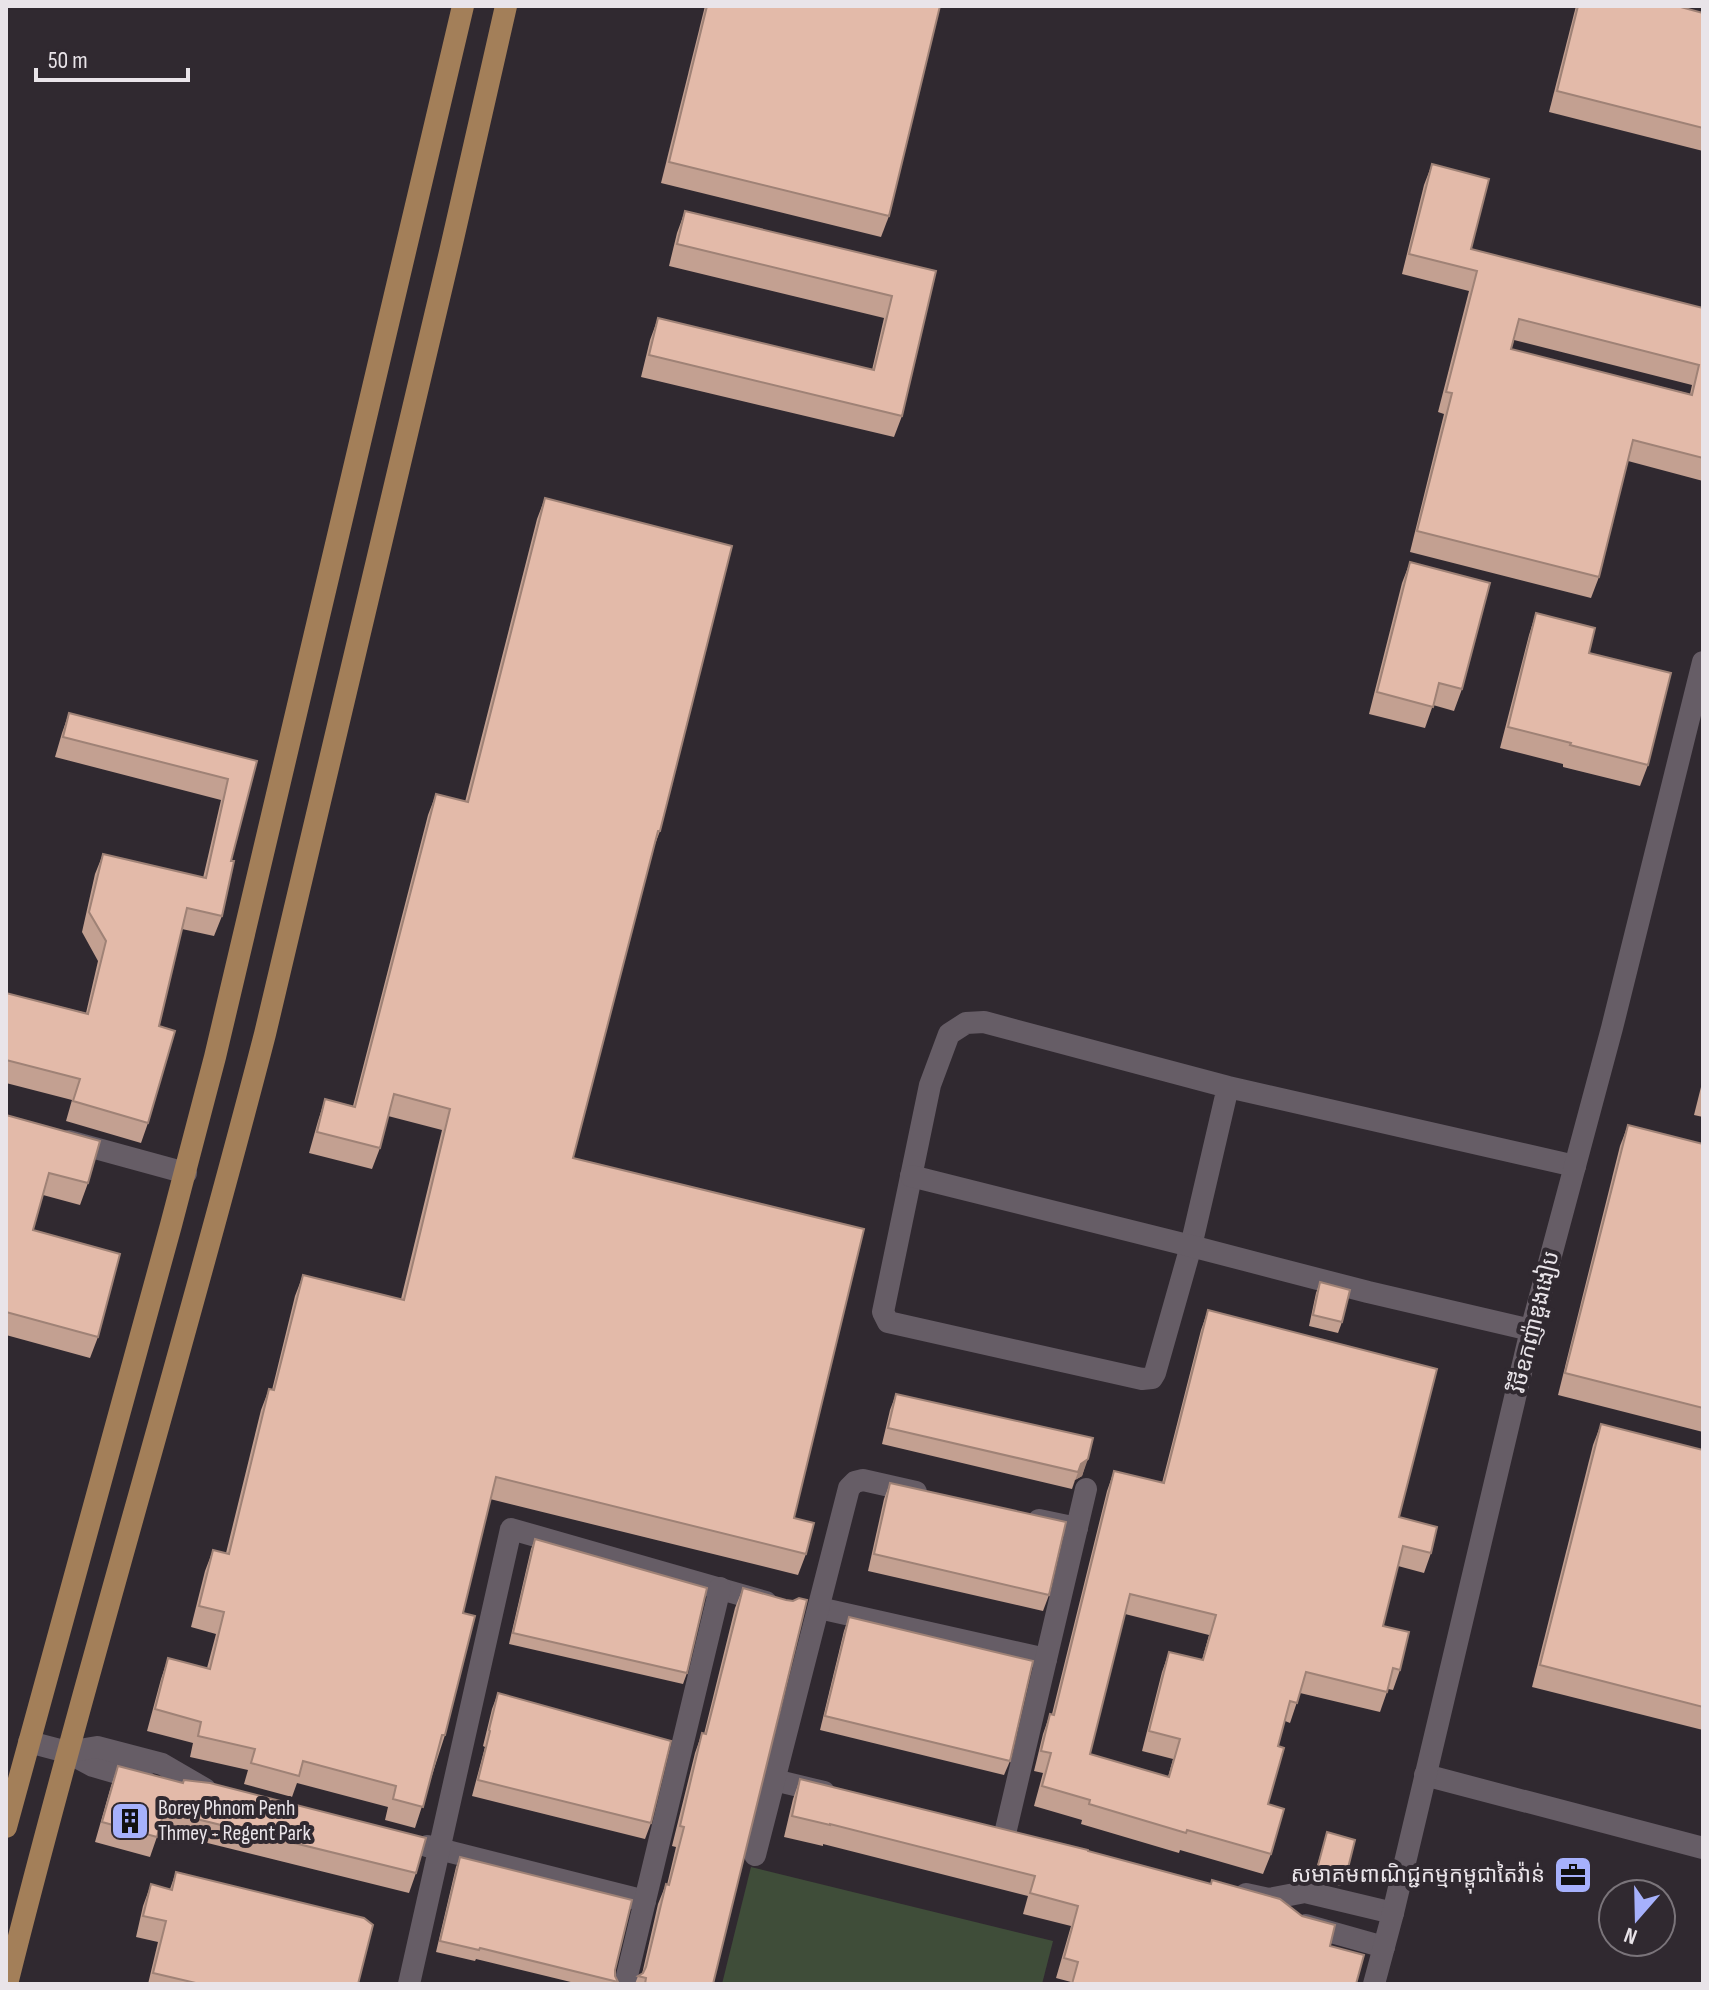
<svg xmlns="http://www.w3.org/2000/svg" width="1709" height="1990" font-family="'Sofia Sans Condensed','Noto Sans Khmer',sans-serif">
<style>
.green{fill:#3f4d39}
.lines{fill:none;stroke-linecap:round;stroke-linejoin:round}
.minor{stroke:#665d66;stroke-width:22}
.tertiary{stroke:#665d66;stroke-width:22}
.primary{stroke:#a37f59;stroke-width:22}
.wall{fill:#c3a091;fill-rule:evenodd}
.shaded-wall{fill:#9f8276}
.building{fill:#e3baa9;stroke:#9f8276;stroke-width:2;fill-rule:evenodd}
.labels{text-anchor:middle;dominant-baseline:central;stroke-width:8;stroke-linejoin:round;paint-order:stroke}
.street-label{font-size:22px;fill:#e9e4e9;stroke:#302930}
.poi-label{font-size:22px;fill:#e9e4e9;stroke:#302930;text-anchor:start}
</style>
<rect width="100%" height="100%" fill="#302930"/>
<polygon class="green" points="751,1867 1053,1941 1042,1984 722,1984"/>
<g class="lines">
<g class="minor">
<polyline points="1228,1087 1191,1246 1155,1373 1152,1378 1142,1379 888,1322 883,1312 930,1085 949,1034 966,1023 984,1022 1228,1087 1575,1166"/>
<polyline points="69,1141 186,1173"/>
<polyline points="911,1176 1191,1246 1368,1292 1531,1330"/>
<polyline points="1039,1520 1077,1528"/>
<polyline points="819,1608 1046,1659"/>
<polyline points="29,1742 67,1752 93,1766 145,1781"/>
<polyline points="67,1752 97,1747 162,1764 205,1789"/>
<polyline points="1425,1775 1703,1848"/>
<polyline points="774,1780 824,1792"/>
<polyline points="1004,1838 1086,1489"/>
<polyline points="427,1846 645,1901"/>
<polyline points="755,1855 849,1488 855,1482 863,1480 916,1492"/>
<polyline points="1246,1894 1269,1899 1305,1892 1393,1913"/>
<polyline points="1306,1925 1384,1947"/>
<polyline points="409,1984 511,1529 766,1602"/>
<polyline points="625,1984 720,1588"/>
</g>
<polyline class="tertiary" points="1374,1984 1393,1913 1531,1330 1612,1028 1703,662"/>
<g class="primary">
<polyline points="6,1827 171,1225 215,1057 463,6"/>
<path d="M7 1984C87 1666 183 1352 265 1034L450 252 506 6"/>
</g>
</g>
<g class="wall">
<polygon points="705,6 940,6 889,216 881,237 661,183"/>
<polygon points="1576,6 1677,6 1703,13 1703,151 1549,112"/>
<path d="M1432 164 1471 249 1703 308V481L1628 461 1599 577 1591 598 1410 552 1444 414 1438 412 1469 291 1402 274 1424 185ZM1514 340 1692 385 1690 394 1511 349Z"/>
<polygon points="685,211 936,271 902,416 894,437 641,377 650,340 658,318 872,370 884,318 669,266 677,233"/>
<polygon points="545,498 660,831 652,852 573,1158 794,1518 806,1554 798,1575 490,1499 463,1613 445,1735 415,1828 385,1820 388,1807 297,1783 292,1797 244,1784 248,1770 190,1757 193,1743 147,1731 161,1679 168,1658 207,1668 216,1634 191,1627 205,1571 213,1550 226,1553 261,1410 269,1389 272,1390 295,1296 303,1275 401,1299 442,1130 388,1116 380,1148 372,1169 309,1153 318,1121 325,1099 353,1106 428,815 436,794 465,802 537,519"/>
<polygon points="1410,562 1462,689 1454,711 1433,705 1425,728 1369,714 1402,583"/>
<polygon points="1536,613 1589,653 1648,765 1640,786 1563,767 1563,764 1500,748 1529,635"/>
<polygon points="69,713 257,761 231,861 222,916 214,936 182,929 159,1026 148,1123 141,1143 66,1121 72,1100 6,1083 6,993 86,1013 98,961 82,932 95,874 103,854 203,878 221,800 55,757 62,733"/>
<polygon points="1703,1079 1703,1117 1694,1115"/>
<polygon points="6,1115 88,1183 80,1205 43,1195 33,1230 98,1337 90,1358 6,1335"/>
<polygon points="1628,1125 1703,1144 1703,1432 1558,1395 1620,1146"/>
<polygon points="1320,1282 1342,1322 1338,1333 1309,1326 1316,1293"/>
<path d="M1208 1310 1431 1553 1424 1573 1398 1566 1383 1626 1400 1670 1393 1690 1388 1689 1380 1712 1300 1693 1290 1723 1285 1721 1278 1746 1268 1804 1271 1854 1263 1874 1180 1850 1179 1853 1081 1824 1082 1820 1034 1806 1043 1773 1034 1771 1043 1734 1050 1714H1052L1107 1491 1114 1471 1162 1483 1201 1330ZM1125 1614 1209 1635 1202 1660 1169 1652 1162 1672 1142 1751 1173 1759 1168 1777 1090 1754Z"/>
<polygon points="896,1394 1093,1438 1082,1476 1075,1480 1072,1489 882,1444 890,1410"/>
<polygon points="1601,1424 1703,1450 1703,1730 1532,1687 1593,1445"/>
<polygon points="890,1483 1049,1595 1043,1611 868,1571 884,1499"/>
<polygon points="535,1539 687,1673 683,1684 509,1644 531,1549"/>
<polygon points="743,1588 713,1984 635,1984 638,1976 642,1974 658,1904 666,1884 667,1885 676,1847 672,1846 695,1753 702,1733 704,1734 735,1608"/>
<polygon points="849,1617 1010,1761 1004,1775 820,1730 844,1631"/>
<polygon points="498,1693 651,1823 645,1839 472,1796 485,1747 483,1746 492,1709"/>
<polygon points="118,1766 416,1873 409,1893 159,1831 150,1857 95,1842 111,1786"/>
<polygon points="800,1779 1088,1851 1330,1946 1356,1984 1071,1984 1071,1982 1056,1978 1071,1926 1023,1914 1028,1896 823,1844 823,1846 784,1837 793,1799"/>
<polygon points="1327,1832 1346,1876 1342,1886 1313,1880"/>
<polygon points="460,1857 615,1970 615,1976 618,1982 617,1984 579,1984 476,1959 475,1961 436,1952 456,1867"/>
<polygon points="176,1872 358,1984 148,1984 158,1942 136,1937 143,1906 151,1884 170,1889"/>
</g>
<polygon class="shaded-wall" points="1088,1459 1082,1476 1075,1480 1072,1489 1081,1464"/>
<g class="building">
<polygon points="707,6 940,6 889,216 669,162"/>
<polygon points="1578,6 1677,6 1703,13 1703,128 1557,91"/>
<path d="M1432 164 1489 179 1471 249 1703 308V458L1633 440 1599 577 1417 531 1452 393 1446 392 1477 271 1409 254ZM1519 319 1699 365 1692 395 1511 349Z"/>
<polygon points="685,211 936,271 902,416 649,355 658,318 874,370 892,296 677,244"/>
<polygon points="545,498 732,546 660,831 658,831 573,1158 864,1229 794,1518 814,1523 806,1554 496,1477 463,1613 475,1616 445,1735 442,1735 423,1807 393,1799 396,1786 303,1761 299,1776 251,1763 255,1749 198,1736 201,1722 155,1709 168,1658 210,1669 224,1612 199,1606 213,1550 229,1554 269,1389 274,1390 303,1275 404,1300 450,1109 394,1094 380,1148 317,1132 325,1099 355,1107 436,794 468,802"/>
<polygon points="1410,562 1490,583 1462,689 1439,683 1433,707 1377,692"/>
<polygon points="1536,613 1595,628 1589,653 1671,673 1648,765 1570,745 1571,743 1508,727"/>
<polygon points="69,713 257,761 231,861 234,861 222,916 187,908 159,1026 175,1031 148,1123 73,1101 80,1079 6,1060 6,993 88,1014 106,941 89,912 103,854 206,878 228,779 63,737"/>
<polygon points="6,1115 100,1141 88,1183 49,1173 33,1230 120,1254 98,1337 6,1312"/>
<polygon points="1628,1125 1703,1144 1703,1408 1565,1373"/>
<polygon points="1320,1282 1350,1290 1342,1322 1313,1315"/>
<path d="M1208 1310 1437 1369 1399 1517 1437 1527 1431 1553 1403 1546 1383 1626 1409 1632 1400 1670 1393 1668 1387 1692 1306 1672 1297 1703 1290 1701 1278 1746 1284 1748 1268 1804 1284 1809 1271 1854 1187 1830 1186 1833 1089 1804 1090 1800 1042 1786 1051 1753 1041 1751 1050 1714 1054 1715 1114 1471 1164 1483ZM1130 1594 1216 1615 1203 1660 1169 1652 1149 1731 1180 1739 1169 1777 1090 1754Z"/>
<polygon points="896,1394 1093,1438 1088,1459 1081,1464 1078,1472 888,1428"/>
<polygon points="1601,1424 1703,1450 1703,1707 1540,1665"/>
<polygon points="890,1483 1066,1522 1049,1595 874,1554"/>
<polygon points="535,1539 707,1588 687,1673 513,1633"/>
<polygon points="743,1588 786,1600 793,1601 799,1598 807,1600 713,1984 645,1984 646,1978 638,1976 643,1973 646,1967 666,1884 669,1885 684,1827 680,1826 702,1733 706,1734"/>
<polygon points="849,1617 1033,1661 1010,1761 825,1716"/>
<polygon points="498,1693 671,1741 651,1823 478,1780 490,1731 489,1730"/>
<polygon points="118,1766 183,1783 184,1780 210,1783 426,1838 416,1873 164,1811 157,1837 102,1822"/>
<polygon points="800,1779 1088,1850 1088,1851 1211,1884 1212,1880 1280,1899 1302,1916 1335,1925 1330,1946 1364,1955 1356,1984 1072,1984 1078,1962 1064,1958 1078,1906 1030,1893 1035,1876 830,1824 830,1825 792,1816"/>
<polygon points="1327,1832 1355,1840 1346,1876 1317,1869"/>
<polygon points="460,1857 632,1900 615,1970 615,1976 618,1982 480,1948 479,1950 440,1941"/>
<polygon points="176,1872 364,1918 373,1925 358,1984 200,1984 153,1973 166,1921 143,1916 151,1884 172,1890"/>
</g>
<defs>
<symbol id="building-square" viewBox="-11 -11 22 22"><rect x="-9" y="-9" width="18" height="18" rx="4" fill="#a6b1fc" stroke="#302930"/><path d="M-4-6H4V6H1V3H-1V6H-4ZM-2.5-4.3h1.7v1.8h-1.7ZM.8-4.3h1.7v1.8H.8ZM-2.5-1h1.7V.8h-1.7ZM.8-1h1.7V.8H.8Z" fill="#111"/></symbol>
<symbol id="office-square" viewBox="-11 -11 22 22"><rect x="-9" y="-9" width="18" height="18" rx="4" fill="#a6b1fc" stroke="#302930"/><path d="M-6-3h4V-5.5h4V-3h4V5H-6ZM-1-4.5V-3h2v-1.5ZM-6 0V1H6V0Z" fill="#111"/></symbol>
</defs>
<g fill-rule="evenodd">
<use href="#building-square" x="108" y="1799" width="44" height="44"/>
<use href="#office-square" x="1551" y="1853" width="44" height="44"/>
</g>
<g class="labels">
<g class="street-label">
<text transform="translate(1535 1322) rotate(-76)">វិថីឧកញ៉ាឌួងងៀប</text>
</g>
<g class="poi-label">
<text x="158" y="1808">Borey Phnom Penh<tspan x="158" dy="25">Thmey - Regent Park</tspan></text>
<text x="1545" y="1875" text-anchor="end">សមាគមពាណិជ្ជកម្មកម្ពុជាតៃវ៉ាន់</text>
</g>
</g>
<rect width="1709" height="1990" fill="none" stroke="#e9e4e9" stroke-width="16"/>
<g transform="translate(1637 1918) rotate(200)"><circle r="38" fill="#302930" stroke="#7a747a" stroke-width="2"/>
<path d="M0-6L14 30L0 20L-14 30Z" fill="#a6b1fc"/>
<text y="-12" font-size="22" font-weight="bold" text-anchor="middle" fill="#e9e4e9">N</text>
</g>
<path d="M36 68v12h152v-12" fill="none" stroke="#e9e4e9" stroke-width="4"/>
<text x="48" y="68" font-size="24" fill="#e9e4e9" stroke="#302930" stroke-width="6" paint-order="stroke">50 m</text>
</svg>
